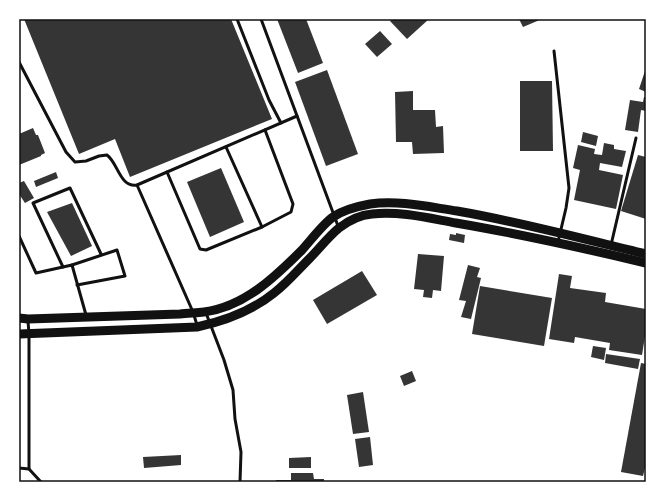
<svg xmlns="http://www.w3.org/2000/svg" width="665" height="501" font-family="'Space Grotesk',sans-serif">
<style>
.building{fill:#353535}
.lines{fill:none;stroke-linecap:round;stroke-linejoin:round}
.service{stroke:#111;stroke-width:3}
.primary{stroke:#111;stroke-width:9}
.neatline{fill:none;stroke:#111;stroke-width:1.5}
</style>
<rect width="100%" height="100%" fill="#fff"/>
<g class="building">
<polygon points="24,19 231,19 272,119 130,177 115,139 79,154"/>
<polygon points="277,19 306,19 323,63 298,73"/>
<polygon points="393,19 429,19 407,39 390,21"/>
<polygon points="519,19 542,19 523,27"/>
<polygon points="380,31 392,44 377,57 365,44"/>
<polygon points="646,68 646,92 639,89"/>
<polygon points="327,70 358,154 326,166 295,82"/>
<polygon points="520,81 552,81 553,151 520,151"/>
<polygon points="413,91 413,110 435,110 436,127 443,126 444,153 413,154 412,142 396,142 395,92"/>
<polygon points="644,97 646,97 646,111 641,110 638,132 625,130 630,100 643,102"/>
<polygon points="33,128 36,135 38,135 45,153 41,155 41,156 19,165 19,134"/>
<polygon points="583,132 598,136 596,146 581,142"/>
<polygon points="604,143 614,145 614,149 626,151 622,167 600,163 599,170 623,175 616,209 574,200 580,170 573,168 578,145 595,149 594,154 602,155"/>
<polygon points="638,155 646,157 646,219 621,211"/>
<polygon points="221,168 244,222 210,237 187,182"/>
<polygon points="56,172 58,178 36,187 34,181"/>
<polygon points="24,181 34,198 25,203 19,194 19,183"/>
<polygon points="72,203 92,246 71,256 47,212"/>
<polygon points="456,233 465,235 464,243 449,240 450,234 456,235"/>
<polygon points="418,254 444,256 441,291 433,290 432,298 423,297 424,290 414,289"/>
<polygon points="468,265 480,268 477,277 481,278 471,319 461,317 466,301 459,300"/>
<polygon points="362,271 377,295 327,324 313,300"/>
<polygon points="559,274 572,276 570,288 606,293 605,302 646,309 646,330 642,355 609,350 610,343 575,337 574,343 549,339"/>
<polygon points="480,286 552,298 544,346 472,334"/>
<polygon points="593,346 606,348 604,360 591,357"/>
<polygon points="606,354 640,359 638,369 605,363"/>
<polygon points="641,363 646,364 646,464 643,476 621,472"/>
<polygon points="412,371 416,381 404,386 400,376"/>
<polygon points="363,392 369,432 353,434 347,395"/>
<polygon points="370,437 373,465 359,467 355,439"/>
<polygon points="181,455 181,465 144,468 143,457"/>
<polygon points="311,457 311,468 289,468 289,458"/>
<polygon points="291,473 313,473 314,479 324,479 324,482 276,482 276,480 291,480"/>
</g>
<g class="lines">
<g class="service">
<polyline points="237,19 269,100 281,123"/>
<polyline points="261,19 338,226"/>
<polyline points="554,51 569,188 566,208 558,242"/>
<path d="M19 62 66 152 75 162 86 161 99 156 107 155C118 163 120 188 137 185L297 116"/>
<polyline points="226,147 262,227"/>
<polyline points="167,172 200,249 206,250 262,227 291,212 293,204 265,130"/>
<polyline points="137,185 193,312 197,325"/>
<polyline points="19,236 36,273 72,265 86,315"/>
<polyline points="611,245 636,138"/>
<polyline points="72,265 117,250 125,276 77,285"/>
<polyline points="63,267 33,203 70,188 101,254"/>
<polyline points="206,313 224,360 233,390 235,419 241,452 240,482"/>
<polyline points="28,321 29,334 29,469"/>
<polyline points="19,468 29,469 41,482"/>
</g>
<g class="primary">
<path d="M19 318 28 319 180 314C188 313 196 313 204 312 244 307 275 277 302 250 311 240 323 224 333 217 343 210 359 206 370 204 399 200 429 207 457 211 521 222 583 239 646 254"/>
<path d="M19 334 197 327C225 321 253 310 274 293 287 283 298 270 309 259 319 249 328 237 339 228 348 221 360 215 372 214 400 211 428 218 456 223 520 234 583 248 646 263"/>
</g>
</g>
<rect width="665" height="501" fill="none" stroke="#ffffff" stroke-width="40"/>
<rect x="20" y="20" width="625" height="461" class="neatline"/>
</svg>
